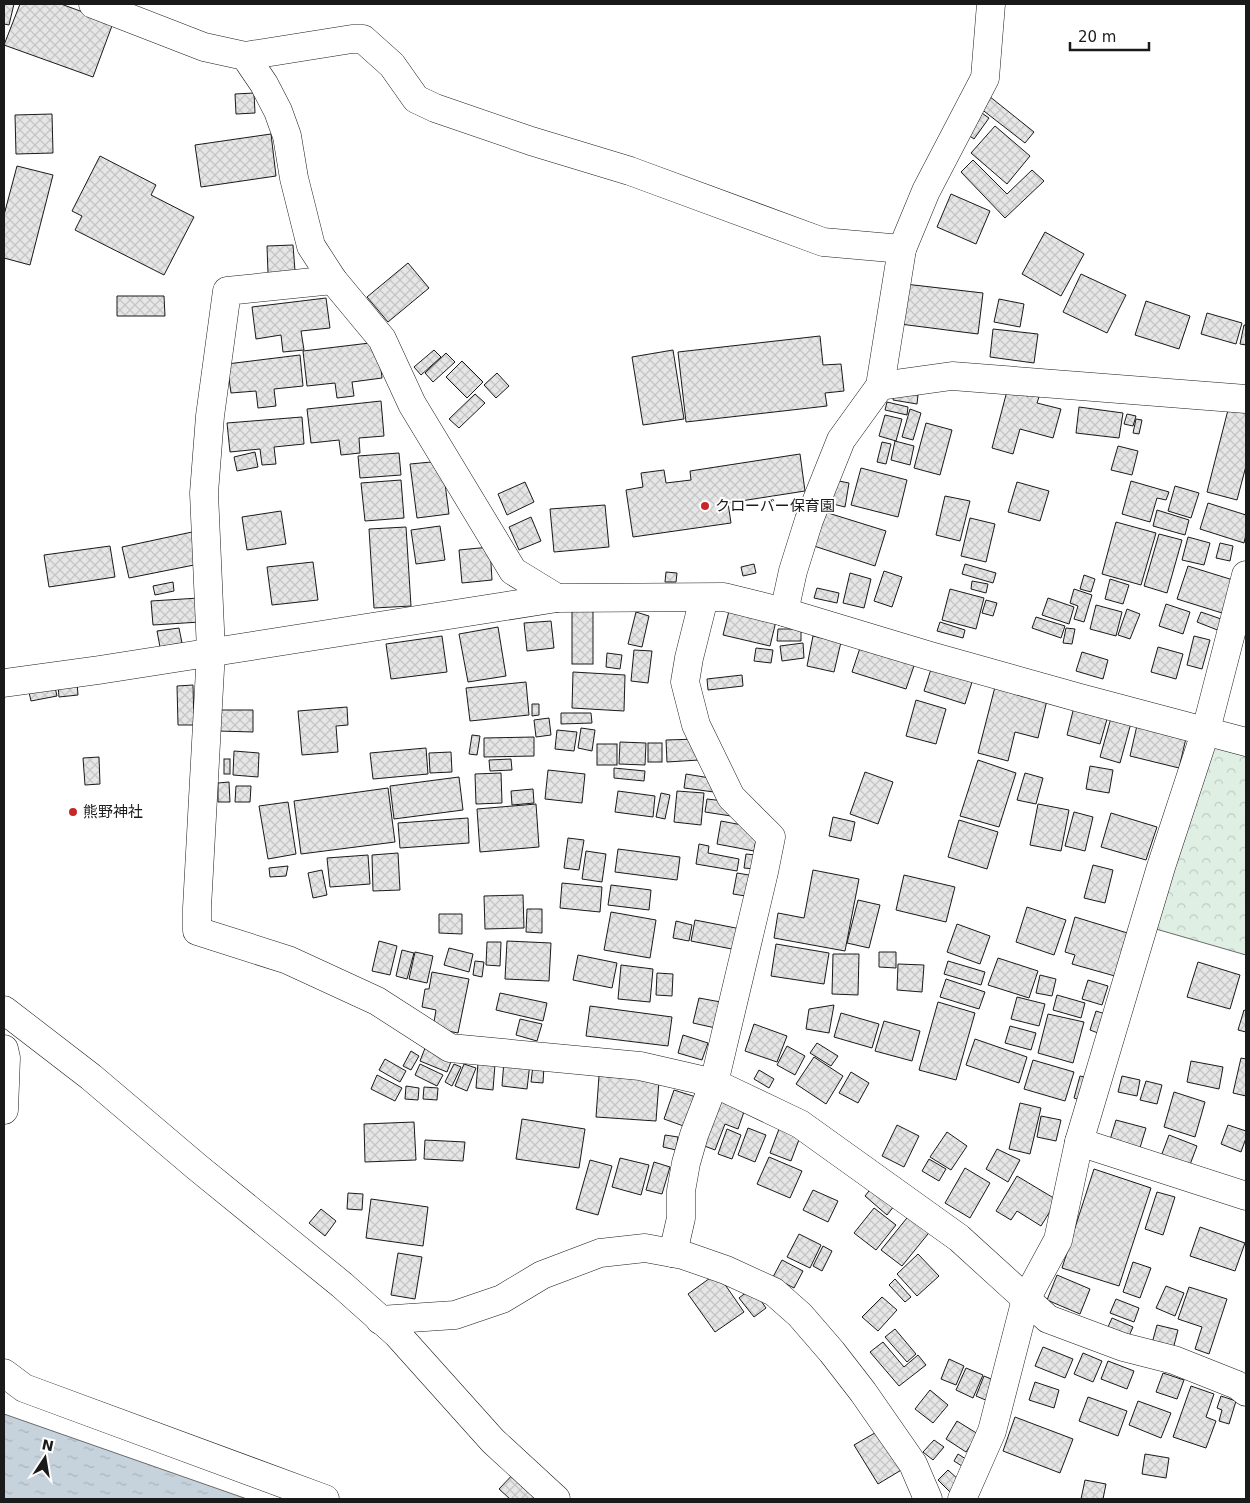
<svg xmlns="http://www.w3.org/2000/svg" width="1250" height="1503" font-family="'DejaVu Sans','Noto Sans JP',sans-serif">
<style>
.forest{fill:url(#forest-crowns);stroke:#6a6a6a}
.water{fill:url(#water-ripples);stroke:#6a6a6a}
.building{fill:url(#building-cross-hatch);stroke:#1a1a1a}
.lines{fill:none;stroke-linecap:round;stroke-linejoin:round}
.minor-casing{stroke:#1a1a1a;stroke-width:29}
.minor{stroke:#fff;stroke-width:28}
.poi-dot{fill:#c62828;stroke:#fff;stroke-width:2}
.labels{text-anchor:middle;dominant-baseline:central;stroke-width:4;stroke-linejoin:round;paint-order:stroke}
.poi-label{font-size:15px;fill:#1a1a1a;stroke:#fff;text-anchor:start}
</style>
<defs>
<pattern id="forest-crowns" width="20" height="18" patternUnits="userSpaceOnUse" patternTransform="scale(1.25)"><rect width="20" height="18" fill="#e0efe3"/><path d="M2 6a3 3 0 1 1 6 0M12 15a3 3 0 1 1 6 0" fill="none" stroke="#c0ccc2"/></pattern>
<pattern id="water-ripples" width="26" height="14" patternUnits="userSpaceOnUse" patternTransform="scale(1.25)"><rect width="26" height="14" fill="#c6d2dc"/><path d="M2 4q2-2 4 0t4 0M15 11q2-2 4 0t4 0" fill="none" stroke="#aab4bc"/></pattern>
<pattern id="building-cross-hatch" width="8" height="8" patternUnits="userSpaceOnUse" patternTransform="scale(1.25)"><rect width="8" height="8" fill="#e6e6e6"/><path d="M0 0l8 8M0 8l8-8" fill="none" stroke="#c5c5c5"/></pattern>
</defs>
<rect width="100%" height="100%" fill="#fff"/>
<polygon class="forest" points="1206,730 1246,744 1246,955 1149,927"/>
<polygon class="water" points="4,1413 4,1414 247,1499 4,1499"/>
<g class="building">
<polygon points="4,4 14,4 9,25 4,24"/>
<polygon points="20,4 61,4 113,23 93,77 4,45"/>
<polygon points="254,93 255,113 236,114 235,94"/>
<polygon points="989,96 1034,132 1025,143 980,108"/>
<polygon points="979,111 989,118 974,139 964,132"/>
<polygon points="52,114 53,153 16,154 15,115"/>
<polygon points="995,126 1030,156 1007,184 971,153"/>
<polygon points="271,134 276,176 201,187 195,145"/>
<polygon points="100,156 156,185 151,195 194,217 164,275 75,230 82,216 72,211"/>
<polygon points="973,160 1007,194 1032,170 1044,181 1005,218 961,172"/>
<polygon points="17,166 53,175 30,265 4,258 4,215"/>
<polygon points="951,194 990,211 976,244 937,227"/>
<polygon points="1045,232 1084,254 1061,296 1022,274"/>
<polygon points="293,245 295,271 268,273 267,246"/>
<polygon points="408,263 429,288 388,322 367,297"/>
<polygon points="1081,274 1126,295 1107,333 1063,312"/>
<polygon points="905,284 983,293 978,334 900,324"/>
<polygon points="117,296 164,296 165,316 117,316"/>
<polygon points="326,298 330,328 301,331 304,350 283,352 281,335 256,339 252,307"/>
<polygon points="999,299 1024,304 1020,327 994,322"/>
<polygon points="1146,301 1190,316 1179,349 1135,335"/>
<polygon points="1207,313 1242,323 1236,344 1201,334"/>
<polygon points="1244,325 1246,325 1246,345 1240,344"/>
<polygon points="993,329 1038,334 1034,363 990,357"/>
<polygon points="820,336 823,365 841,364 844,391 825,393 827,406 686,422 678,352"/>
<polygon points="378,342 382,378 352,382 354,396 337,398 335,383 307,386 303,351"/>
<polygon points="434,350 441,357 421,375 414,367"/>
<polygon points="673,350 684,419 643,425 632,357"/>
<polygon points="446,353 455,362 433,382 425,373"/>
<polygon points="300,355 303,386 274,389 276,406 258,408 256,391 231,393 227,364"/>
<polygon points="462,361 483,382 467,398 446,377"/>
<polygon points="497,373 509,386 496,398 484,385"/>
<polygon points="895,391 918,395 917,404 893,400"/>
<polygon points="1007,391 1028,396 1029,391 1040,394 1037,403 1061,409 1053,438 1020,429 1013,454 992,448"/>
<polygon points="475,394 485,403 459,428 449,419"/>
<polygon points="381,401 384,436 359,438 360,453 341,455 339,440 311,443 307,409"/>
<polygon points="887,402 908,407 907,415 885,410"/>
<polygon points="1229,406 1246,410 1246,466 1237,500 1207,492"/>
<polygon points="1079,407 1123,413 1119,438 1076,433"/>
<polygon points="910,409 921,413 913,440 902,437"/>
<polygon points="1127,414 1136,416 1133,426 1124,424"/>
<polygon points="885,415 902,419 896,441 879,436"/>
<polygon points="302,417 304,444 274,447 276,464 262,465 260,449 230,452 227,423"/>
<polygon points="1136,419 1142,420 1139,434 1133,433"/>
<polygon points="926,423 952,430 940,475 914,468"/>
<polygon points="895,441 914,446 910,465 891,460"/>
<polygon points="882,442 891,444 886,464 877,462"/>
<polygon points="1118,446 1138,451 1132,475 1111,470"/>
<polygon points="255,452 258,467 237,471 234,457"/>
<polygon points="399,453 401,475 360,478 358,456"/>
<polygon points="800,454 805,491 728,503 731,523 633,537 626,490 643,487 641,473 664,470 666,483 691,480 690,471"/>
<polygon points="442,461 449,514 417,518 410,464"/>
<polygon points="861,468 907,480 898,517 851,505"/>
<polygon points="401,480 404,518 365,521 361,483"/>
<polygon points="834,480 849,483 845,507 829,503"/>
<polygon points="1131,481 1169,492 1166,500 1157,498 1150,522 1122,514"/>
<polygon points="525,482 534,502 507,515 498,494"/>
<polygon points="1017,482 1049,491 1040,521 1008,512"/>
<polygon points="1175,486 1199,493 1191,518 1168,511"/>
<polygon points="945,496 970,501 960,541 936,535"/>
<polygon points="1208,503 1246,515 1246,534 1244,543 1200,529"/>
<polygon points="605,505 609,547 554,552 550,509"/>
<polygon points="1157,510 1189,520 1185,535 1153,526"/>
<polygon points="281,511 286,544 247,550 242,517"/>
<polygon points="825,512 886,531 875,566 814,546"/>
<polygon points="531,517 541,541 519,550 509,527"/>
<polygon points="970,518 995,524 986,562 961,556"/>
<polygon points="1116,522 1156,533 1141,585 1102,574"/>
<polygon points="440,526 445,560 416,564 411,530"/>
<polygon points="406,527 411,606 374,608 369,529"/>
<polygon points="192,532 199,564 129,578 122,547"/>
<polygon points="1159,534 1182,540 1167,593 1144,586"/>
<polygon points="1188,537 1210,543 1204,565 1182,560"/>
<polygon points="1220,543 1233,546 1230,561 1216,558"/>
<polygon points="110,546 115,577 49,587 44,555"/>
<polygon points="490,547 492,580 462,583 459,550"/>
<polygon points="313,562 318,600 272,605 267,567"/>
<polygon points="754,564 756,573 743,576 741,567"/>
<polygon points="965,564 996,573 993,583 962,574"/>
<polygon points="1188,566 1233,580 1222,613 1177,599"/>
<polygon points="884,571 902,577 892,607 874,601"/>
<polygon points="666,572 677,573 676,582 665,582"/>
<polygon points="850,573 871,579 864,608 843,603"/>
<polygon points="1084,575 1095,579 1091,592 1080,589"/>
<polygon points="1110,579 1129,585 1123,604 1105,599"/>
<polygon points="972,581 988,584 986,593 971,589"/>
<polygon points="173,582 174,591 155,595 153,586"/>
<polygon points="817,588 839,593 837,603 814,598"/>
<polygon points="950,589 984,598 976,629 942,620"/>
<polygon points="1074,589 1092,595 1084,622 1074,619 1078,606 1070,603"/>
<polygon points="199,598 200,622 153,625 151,601"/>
<polygon points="1048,598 1074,607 1069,624 1042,615"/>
<polygon points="986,600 997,603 993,616 982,613"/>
<polygon points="1166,604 1190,612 1183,634 1159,626"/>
<polygon points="1096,605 1122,612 1116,636 1090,629"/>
<polygon points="730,607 777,617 770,646 723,635"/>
<rect x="572" y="608" width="21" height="56"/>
<polygon points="1127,609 1140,614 1130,639 1118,635"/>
<polygon points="636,612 649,616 642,647 628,644"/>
<polygon points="1201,612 1224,620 1220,631 1197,622"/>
<polygon points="1036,617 1065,626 1061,638 1032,628"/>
<polygon points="551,621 554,648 527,651 524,623"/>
<polygon points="940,622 965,630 963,638 937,631"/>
<polygon points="498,627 506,676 468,682 459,634"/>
<polygon points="179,628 182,643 160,647 157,631"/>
<polygon points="1066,628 1075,629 1072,644 1063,643"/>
<polygon points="778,629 801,629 801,641 777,641"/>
<polygon points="442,636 447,672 391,679 386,644"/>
<polygon points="813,636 841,642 834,672 807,666"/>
<polygon points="1194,636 1210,640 1202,669 1187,665"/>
<polygon points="862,642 916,660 906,689 852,672"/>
<polygon points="803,643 804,658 782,661 780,646"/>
<polygon points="1158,647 1183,654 1176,679 1151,672"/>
<polygon points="756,648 773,650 771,663 754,661"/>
<polygon points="634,650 652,651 648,683 631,681"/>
<polygon points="1082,652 1108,660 1103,679 1076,671"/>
<polygon points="607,653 622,655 620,669 606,667"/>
<polygon points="932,666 973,679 965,704 924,691"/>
<polygon points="573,672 625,675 624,711 572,708"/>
<polygon points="742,675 743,686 708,690 707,679"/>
<polygon points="526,682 529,715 470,721 466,688"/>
<polygon points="54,683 57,696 31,701 28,688"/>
<polygon points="77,683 78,695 59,697 58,684"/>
<polygon points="996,683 1048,696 1038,738 1015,732 1008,761 978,753"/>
<polygon points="193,685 194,725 178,725 177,686"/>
<polygon points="916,700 946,709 936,744 906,736"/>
<polygon points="1075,703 1109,712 1100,744 1067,735"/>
<polygon points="532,704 539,704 539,715 532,716"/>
<polygon points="347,707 348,725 336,726 338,752 302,755 298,711"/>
<polygon points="219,710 253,710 253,732 218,731"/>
<polygon points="561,713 591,713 592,723 561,724"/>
<polygon points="549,718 551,735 536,737 534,720"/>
<polygon points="1111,718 1131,723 1120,763 1100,757"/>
<polygon points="1138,721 1187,734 1179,768 1130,756"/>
<polygon points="581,728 595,730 592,751 578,748"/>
<polygon points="557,730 577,732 574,751 555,749"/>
<polygon points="472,735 480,736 477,755 469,754"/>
<polygon points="534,737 534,756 484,757 484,738"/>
<polygon points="698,739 699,760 667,762 666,740"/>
<polygon points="620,742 646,743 645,765 619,764"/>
<rect x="648" y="743" width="14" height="19"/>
<rect x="597" y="744" width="20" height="21"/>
<polygon points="426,748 428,774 373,779 370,753"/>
<polygon points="234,751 259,753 258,777 233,775"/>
<polygon points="451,752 452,772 430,773 429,753"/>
<polygon points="99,757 100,784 85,785 83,758"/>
<rect x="224" y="759" width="6" height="15"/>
<polygon points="511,759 512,770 490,771 489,760"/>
<polygon points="978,760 1016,773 999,827 960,816"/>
<polygon points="1090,766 1113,770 1109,793 1086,789"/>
<polygon points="614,768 645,771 644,781 614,778"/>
<polygon points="548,770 585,774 582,803 545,799"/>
<polygon points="865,772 893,782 878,824 850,814"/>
<polygon points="501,773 502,803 476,804 475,774"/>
<polygon points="1025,773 1043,778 1036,804 1017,800"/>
<polygon points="686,774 716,779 714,792 684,788"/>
<polygon points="459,777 463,810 394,819 390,786"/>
<polygon points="229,782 230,802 218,802 218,783"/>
<polygon points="236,786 251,786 250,802 235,802"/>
<polygon points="388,788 395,842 301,854 294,801"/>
<polygon points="533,789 534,803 512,805 511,791"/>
<polygon points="618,791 655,796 653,817 615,812"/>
<polygon points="677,791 704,793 701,825 674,822"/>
<polygon points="661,793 670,795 665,819 656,817"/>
<polygon points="707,799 733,802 731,816 705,812"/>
<polygon points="288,802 296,854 268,859 259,806"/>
<polygon points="536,804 539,847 480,852 477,809"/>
<polygon points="1038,804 1069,810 1061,851 1030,845"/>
<polygon points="1074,812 1093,817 1085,851 1065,846"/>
<polygon points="1111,813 1157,827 1146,860 1101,847"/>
<polygon points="833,817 855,822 851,841 829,836"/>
<polygon points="468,818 469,843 400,848 398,823"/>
<polygon points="959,820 998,832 987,869 948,857"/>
<polygon points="721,821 758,828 754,851 717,844"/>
<polygon points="568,838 584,840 579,870 564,868"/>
<polygon points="699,844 709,846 708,853 739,859 737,871 696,864"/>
<polygon points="618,849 680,857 677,880 615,872"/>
<polygon points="586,851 606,854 602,882 582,879"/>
<polygon points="398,853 400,890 373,891 372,855"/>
<polygon points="746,854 756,855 755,869 744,868"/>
<polygon points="368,855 370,884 330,887 327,858"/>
<polygon points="1093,865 1113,870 1105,903 1084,898"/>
<polygon points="288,866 286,876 270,877 269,868"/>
<polygon points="322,870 327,895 313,898 308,873"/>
<polygon points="813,870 859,879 845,951 774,938 778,913 804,918"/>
<polygon points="737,873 755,876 752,897 733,894"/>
<polygon points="904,875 955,887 946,922 896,910"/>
<polygon points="562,883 602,887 600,912 560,908"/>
<polygon points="611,885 651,890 649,910 608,905"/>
<polygon points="523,895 524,928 485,929 484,896"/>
<polygon points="858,900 880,905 869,948 847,943"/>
<polygon points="1027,907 1066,920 1054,955 1016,942"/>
<polygon points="527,909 542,909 542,933 526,932"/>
<polygon points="611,912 656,920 650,958 604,950"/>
<polygon points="439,914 462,914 462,934 439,933"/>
<polygon points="1075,917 1134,935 1122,978 1072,964 1075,955 1065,952"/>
<polygon points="695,920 746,930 742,951 691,941"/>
<polygon points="676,921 692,925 689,941 673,938"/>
<polygon points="957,924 990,936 980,964 947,952"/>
<polygon points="379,941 397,946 390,975 372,971"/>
<polygon points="507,941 551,943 549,981 505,979"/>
<polygon points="487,942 501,942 500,966 486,965"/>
<polygon points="776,944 829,953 824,984 771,976"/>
<polygon points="449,948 473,954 469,972 444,965"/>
<polygon points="402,950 414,953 407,979 396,976"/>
<polygon points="415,952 433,956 427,983 409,979"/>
<polygon points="879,952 896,952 896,968 879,967"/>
<polygon points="833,954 859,954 858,995 832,994"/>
<polygon points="578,955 617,963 612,988 573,980"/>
<polygon points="998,958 1038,971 1029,998 988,985"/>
<polygon points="475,961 484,962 482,977 473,975"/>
<polygon points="948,961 985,972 981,985 944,974"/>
<polygon points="1198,962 1240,975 1230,1009 1187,997"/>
<polygon points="898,964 924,965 922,992 897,990"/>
<polygon points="621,965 653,969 650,1002 618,999"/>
<polygon points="432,972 469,979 458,1033 433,1028 436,1010 422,1007 425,989 429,989"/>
<polygon points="657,973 673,974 672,996 656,995"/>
<polygon points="1040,975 1056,979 1052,996 1036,993"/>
<polygon points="946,979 985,992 979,1009 940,997"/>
<polygon points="1088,980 1108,986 1102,1005 1082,999"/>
<polygon points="500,993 547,1003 543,1021 496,1010"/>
<polygon points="1057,995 1085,1003 1081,1018 1053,1010"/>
<polygon points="1017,997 1045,1004 1039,1026 1011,1019"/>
<polygon points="699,998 726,1003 720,1029 693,1023"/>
<polygon points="938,1002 975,1013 956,1080 919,1070"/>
<polygon points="834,1005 829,1033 806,1029 809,1009"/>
<polygon points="590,1006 672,1017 668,1046 586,1036"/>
<polygon points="1244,1010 1246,1011 1246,1032 1238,1030"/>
<polygon points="1096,1011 1112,1016 1106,1036 1090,1030"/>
<polygon points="841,1013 879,1024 872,1048 834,1037"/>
<polygon points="1048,1014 1084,1022 1073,1063 1038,1053"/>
<polygon points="520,1019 542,1024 537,1041 516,1035"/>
<polygon points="884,1021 920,1031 912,1061 875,1051"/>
<polygon points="754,1024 787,1036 777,1062 745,1051"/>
<polygon points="1010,1026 1036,1033 1031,1050 1005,1043"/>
<polygon points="683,1035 708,1043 702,1060 678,1053"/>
<polygon points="975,1039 1027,1057 1019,1083 966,1065"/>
<polygon points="427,1043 454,1054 447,1072 420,1061"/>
<polygon points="817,1043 838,1056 831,1066 810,1053"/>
<polygon points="787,1046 805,1056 795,1075 777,1065"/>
<polygon points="411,1051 419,1056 411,1070 403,1066"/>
<polygon points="814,1057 843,1076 826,1104 796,1084"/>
<polygon points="1241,1058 1246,1059 1246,1096 1233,1093"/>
<polygon points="385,1059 406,1071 400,1082 379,1070"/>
<polygon points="1033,1060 1074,1072 1065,1101 1024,1089"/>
<polygon points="504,1061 530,1063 527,1089 502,1086"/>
<polygon points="1191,1061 1223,1067 1219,1089 1187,1082"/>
<polygon points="478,1063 495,1064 493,1090 476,1088"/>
<polygon points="420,1064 443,1075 437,1086 415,1075"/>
<polygon points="454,1064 461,1067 452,1086 445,1082"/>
<polygon points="464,1064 476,1068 467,1091 455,1086"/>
<polygon points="533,1065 544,1066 543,1083 531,1082"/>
<polygon points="759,1070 774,1079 769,1088 754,1079"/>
<polygon points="851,1072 869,1083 858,1103 839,1093"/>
<polygon points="377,1075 402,1088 395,1101 371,1089"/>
<polygon points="599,1076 659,1081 656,1121 596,1117"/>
<polygon points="1080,1076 1093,1079 1087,1102 1074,1098"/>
<polygon points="1122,1076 1140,1080 1137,1096 1118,1092"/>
<polygon points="1146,1081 1162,1085 1157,1104 1140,1100"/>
<polygon points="406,1086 419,1088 418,1100 405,1099"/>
<polygon points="424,1087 438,1088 437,1100 423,1099"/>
<polygon points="674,1090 699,1098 689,1128 664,1119"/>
<polygon points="1174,1092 1205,1102 1195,1137 1164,1127"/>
<polygon points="721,1096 746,1106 738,1129 725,1124 715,1150 702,1145"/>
<polygon points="1020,1103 1041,1108 1030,1154 1009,1149"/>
<polygon points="1041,1116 1061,1120 1056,1141 1037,1137"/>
<polygon points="522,1119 585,1129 579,1168 516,1159"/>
<polygon points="1116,1120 1146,1128 1139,1151 1109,1143"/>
<polygon points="782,1121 803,1129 791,1161 770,1153"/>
<polygon points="414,1122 416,1160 365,1162 364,1124"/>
<polygon points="897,1125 919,1136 904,1167 882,1156"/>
<polygon points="1228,1125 1246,1131 1246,1138 1241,1152 1221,1144"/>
<polygon points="748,1128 766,1135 755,1162 738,1155"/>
<polygon points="727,1129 741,1135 732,1159 718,1154"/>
<polygon points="947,1132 967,1146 951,1170 930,1157"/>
<polygon points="665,1135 678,1137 676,1150 663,1147"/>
<polygon points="1169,1135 1197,1146 1188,1170 1160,1159"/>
<polygon points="425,1140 465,1142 463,1161 424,1159"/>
<polygon points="997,1149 1020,1160 1008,1182 986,1169"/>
<polygon points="769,1157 802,1171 790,1198 757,1184"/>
<polygon points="620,1158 649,1165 641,1195 612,1187"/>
<polygon points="929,1159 946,1169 939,1181 922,1171"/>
<polygon points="590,1160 612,1166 598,1215 576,1209"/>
<polygon points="654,1162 670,1167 662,1194 646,1190"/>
<polygon points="965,1168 990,1183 970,1218 945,1203"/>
<polygon points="1094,1169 1151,1188 1119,1286 1062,1268"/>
<polygon points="1017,1176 1057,1200 1041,1226 1017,1211 1011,1220 996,1211"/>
<polygon points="876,1182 899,1200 887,1215 865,1196"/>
<polygon points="813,1190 838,1201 828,1222 803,1210"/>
<polygon points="1157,1192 1175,1197 1163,1235 1145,1229"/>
<polygon points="348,1193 363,1194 362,1210 347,1209"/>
<polygon points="371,1199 428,1207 423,1246 366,1238"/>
<polygon points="874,1208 896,1225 876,1250 854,1233"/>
<polygon points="321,1209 336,1221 325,1236 309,1223"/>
<polygon points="911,1213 932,1229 902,1266 881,1250"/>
<polygon points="1200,1227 1245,1243 1235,1271 1190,1256"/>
<polygon points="799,1234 821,1245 810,1268 787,1257"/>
<polygon points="823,1246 832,1251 822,1271 813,1266"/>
<polygon points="398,1253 422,1257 415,1299 391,1295"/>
<polygon points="918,1254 939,1276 917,1296 897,1274"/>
<polygon points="782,1260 803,1271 794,1288 773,1277"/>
<polygon points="1133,1262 1151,1268 1140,1298 1123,1292"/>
<polygon points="717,1273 744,1312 715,1332 688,1294"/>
<polygon points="1057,1275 1090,1289 1080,1314 1047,1300"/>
<polygon points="895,1279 911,1297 905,1302 889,1285"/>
<polygon points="1166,1286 1184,1293 1175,1316 1156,1308"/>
<polygon points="1189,1287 1227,1299 1209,1354 1195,1349 1202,1327 1178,1319"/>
<polygon points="752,1288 766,1308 754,1317 739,1298"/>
<polygon points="882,1297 897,1310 878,1331 862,1317"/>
<polygon points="1116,1299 1139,1308 1134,1322 1110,1313"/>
<polygon points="1112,1318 1133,1327 1129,1336 1108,1327"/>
<polygon points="1157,1325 1178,1330 1172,1353 1151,1347"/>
<polygon points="895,1329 916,1354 907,1362 885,1337"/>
<polygon points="883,1342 904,1367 918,1355 926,1365 899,1386 870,1352"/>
<polygon points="1043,1347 1073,1359 1065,1378 1035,1366"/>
<polygon points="1083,1353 1102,1361 1093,1382 1074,1374"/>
<polygon points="949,1359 964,1366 956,1385 941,1379"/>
<polygon points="1108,1361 1134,1371 1127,1389 1101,1379"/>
<polygon points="966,1368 983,1375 973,1398 956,1390"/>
<polygon points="1163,1373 1184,1380 1177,1399 1156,1392"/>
<polygon points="984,1376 996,1381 988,1401 976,1396"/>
<polygon points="1035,1382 1059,1390 1054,1408 1029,1400"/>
<polygon points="1191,1386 1214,1394 1206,1417 1216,1421 1206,1448 1173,1437"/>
<polygon points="930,1390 948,1405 933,1423 915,1409"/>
<polygon points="1221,1396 1236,1401 1229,1424 1219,1421 1222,1410 1217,1408"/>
<polygon points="1088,1397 1127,1411 1118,1436 1079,1421"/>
<polygon points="1138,1401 1171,1413 1161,1438 1129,1425"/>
<polygon points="1015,1417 1073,1439 1060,1473 1003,1451"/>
<polygon points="957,1421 978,1434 966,1452 946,1439"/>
<polygon points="880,1430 903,1469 878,1484 854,1445"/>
<polygon points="934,1440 944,1447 933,1460 923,1452"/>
<polygon points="958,1454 969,1461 965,1468 954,1461"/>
<polygon points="1145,1454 1169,1458 1166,1478 1142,1474"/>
<polygon points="517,1470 540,1491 533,1499 510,1499 499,1489"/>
<polygon points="948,1470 960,1481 950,1492 938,1480"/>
<polygon points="1085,1480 1106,1484 1103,1499 1081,1499"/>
</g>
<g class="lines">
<defs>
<g id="minor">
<polyline points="93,4 204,47 245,56 264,84 278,111 287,136 294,178 311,246 333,280 382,339 412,404 513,571 557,598"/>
<polyline points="245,56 352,39 363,39 392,65 416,99 435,108 531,141 630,171 823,242 902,249"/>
<polyline points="333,280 227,291 210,416 204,493 211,651 197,908 197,931 288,960 377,1001 450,1048 640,1066 714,1083 800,1124 959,1238 1048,1319 1123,1347 1174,1360 1237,1385 1246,1392"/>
<polyline points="880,386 952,376 1246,399"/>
<polyline points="784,612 793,571 809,520 841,440 880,386 902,249 926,191 985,78 991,4"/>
<polyline points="4,683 99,670 557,598 724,597 784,612 930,656 1080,698 1246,742"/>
<polyline points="4,1010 91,1077 197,1167 342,1285 397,1334 493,1441 556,1499"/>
<polyline points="4,1049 6,1058 4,1110"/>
<polyline points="1079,1142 1246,1196"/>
<polyline points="673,1253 681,1218 681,1191 686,1163 694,1135 714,1083 764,872 771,837 731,797 696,725 685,682 689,658 704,598"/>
<polyline points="380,1320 455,1315 502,1299 542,1275 600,1253 645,1248 683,1255 726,1270 774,1292 800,1315 832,1352 863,1392 913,1464 928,1499"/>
<polyline points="4,1373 24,1388 325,1499"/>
<polyline points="962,1499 992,1431 1026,1299 1058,1240 1079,1142 1161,867 1206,730 1246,575"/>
</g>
</defs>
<use href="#minor" class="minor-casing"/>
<use href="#minor" class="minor"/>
</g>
<g class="poi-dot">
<circle cx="705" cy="506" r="5"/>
<circle cx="73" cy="812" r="5"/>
</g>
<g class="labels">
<g class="poi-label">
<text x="715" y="506">クローバー保育園</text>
<text x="83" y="812">熊野神社</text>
</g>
</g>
<rect width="1250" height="1503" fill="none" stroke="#1a1a1a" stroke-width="10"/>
<g transform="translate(45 1458) rotate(12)" stroke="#ffffff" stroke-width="4" paint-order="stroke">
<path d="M0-4L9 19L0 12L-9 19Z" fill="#1a1a1a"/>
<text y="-8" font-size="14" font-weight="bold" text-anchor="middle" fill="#1a1a1a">N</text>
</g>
<path d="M1070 42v8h79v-8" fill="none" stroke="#1a1a1a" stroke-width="2.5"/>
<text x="1078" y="42" font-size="15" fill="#1a1a1a" stroke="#ffffff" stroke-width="4" paint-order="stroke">20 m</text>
</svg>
